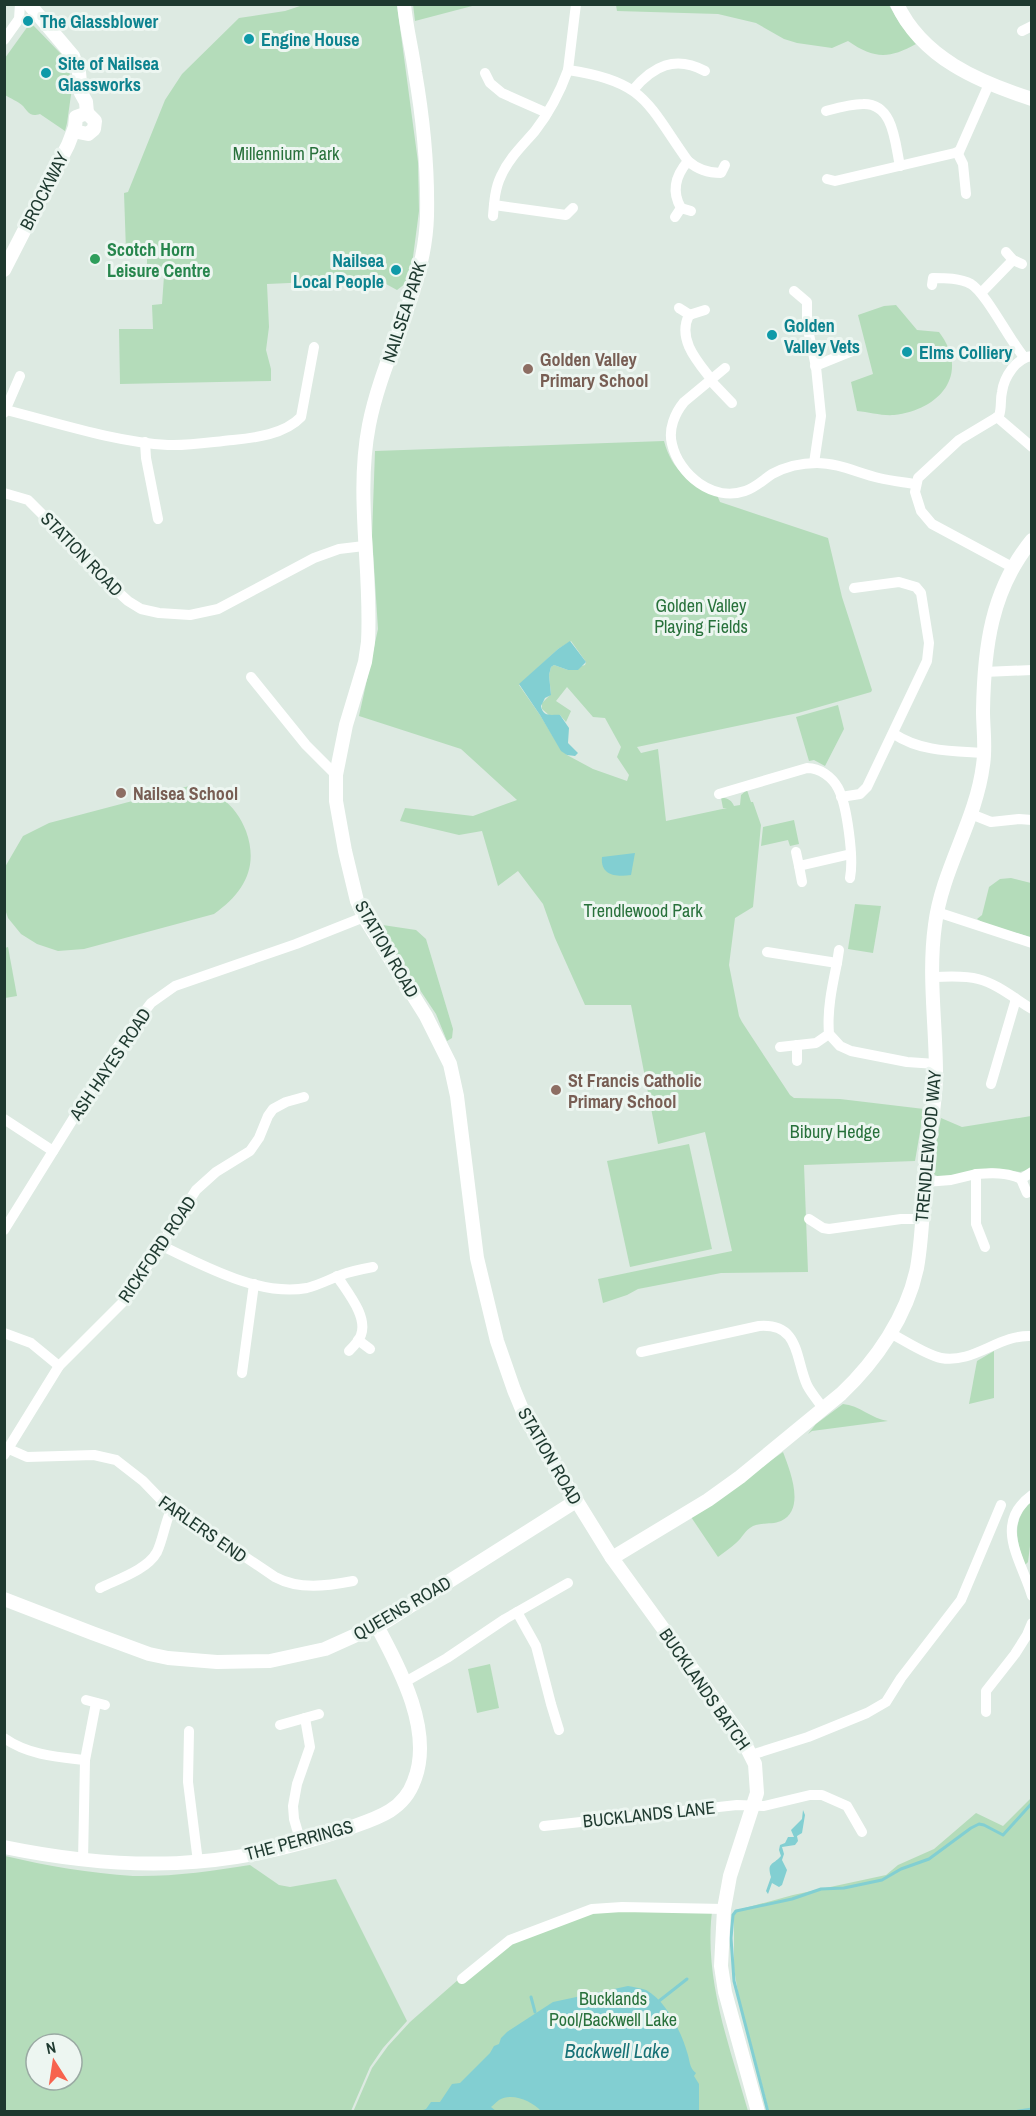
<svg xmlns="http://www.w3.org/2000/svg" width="1036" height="2116" font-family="'Archivo Narrow',sans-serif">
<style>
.green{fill:#b4dcba;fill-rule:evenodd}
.water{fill:#82cfd2}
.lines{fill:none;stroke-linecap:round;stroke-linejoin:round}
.stream{stroke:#82cfd2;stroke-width:3}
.minor{stroke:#fff;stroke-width:10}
.tertiary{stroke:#fff;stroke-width:14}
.culture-dot{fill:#0f9aa8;stroke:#edf6f1;stroke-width:2}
.leisure-dot{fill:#2e9e5b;stroke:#edf6f1;stroke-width:2}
.education-dot{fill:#8d6e63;stroke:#edf6f1;stroke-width:2}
.labels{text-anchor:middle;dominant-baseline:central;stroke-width:6;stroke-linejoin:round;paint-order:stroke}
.culture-label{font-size:18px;font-weight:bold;fill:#0d838f;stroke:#edf6f1;text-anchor:start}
.park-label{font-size:18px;fill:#28713b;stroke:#edf6f1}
.street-label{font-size:18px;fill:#1e392f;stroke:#edf6f1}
.leisure-label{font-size:18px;font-weight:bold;fill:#27864d;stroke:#edf6f1;text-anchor:start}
.education-label{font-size:18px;font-weight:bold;fill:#785e54;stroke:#edf6f1;text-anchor:start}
.water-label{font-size:20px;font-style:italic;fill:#177276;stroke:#edf6f1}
</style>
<rect width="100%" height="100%" fill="#ddeae2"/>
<g class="green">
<polygon points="413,4 476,4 476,5 415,21"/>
<polygon points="303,5 397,5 418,162 419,211 410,280 397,290 386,284 312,282 267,284 269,327 266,350 271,369 271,381 120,384 119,329 153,329 152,305 162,304 164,276 157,269 147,270 147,251 126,251 124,193 128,192 165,100 182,74 239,18 285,11"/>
<path d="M616 5H889L900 24 916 44C889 59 874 59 848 41L832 48 797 43 784 39 756 23 718 14 617 11Z"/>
<path d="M32 24 62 55 69 70 72 88 67 123 65 131 40 114C30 117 29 113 23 106 19 102 10 98 5 95V58L28 26Z"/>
<path d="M896 305 917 330 939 332C971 374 940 410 894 415 882 416 869 412 857 411L851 382 873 374 858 315 884 306Z"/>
<path d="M664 441C672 471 690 483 717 495L720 502 828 538 842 597 872 690 871 692 798 713 637 747 641 753 658 749 666 821 727 808H723L721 798C727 797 732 801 734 806L740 805 741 795 747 790 751 802H753L761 825 753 907 735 918 729 965 739 1016 742 1022 790 1095 794 1098 840 1099 924 1109 915 1161 804 1165 808 1272 721 1273 638 1289 627 1295 603 1303 598 1279 732 1251 705 1132 658 1144 631 1005H585L555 938 543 904 518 871 498 886 482 831 459 835 400 821 405 808 473 816 517 800 461 749 359 716 378 629 372 536 375 451ZM571 641 586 662 585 665 568 670 554 665 551 667 549 675 551 694 542 703V709L550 716 560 715 566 722 571 711 556 701 567 687 593 717 605 718 621 747 617 757 629 775 627 781 593 769 567 755 560 748 540 715 519 685 558 649Z"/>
<polygon points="838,705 844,729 825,766 814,760 809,761 796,717"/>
<path d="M193 785 195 789C203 792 214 794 221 798 233 806 241 818 246 831 259 867 244 893 214 914L84 949 58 951 37 944 21 934 8 918 5 909V867L23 836 49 823Z"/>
<polygon points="794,820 799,844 790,846 788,840 761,846 763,827"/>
<polygon points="1011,878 1031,883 1031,937 987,925 977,919 982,915 989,887 1000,879"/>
<polygon points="855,904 881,906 873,953 848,949"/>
<polygon points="376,924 416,930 426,939 453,1029 452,1038 447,1041 436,1014"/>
<polygon points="8,947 17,996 5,998 5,948"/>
<polygon points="1031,1116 1031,1169 1020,1172 991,1168 942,1178 935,1175 931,1169 941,1118 962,1127"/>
<polygon points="689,1144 712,1249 630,1267 607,1161"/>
<polygon points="994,1351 994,1398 969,1404 977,1361"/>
<path d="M843 1404C859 1405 872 1419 888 1421L812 1431 808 1434 816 1424Z"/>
<path d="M783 1452C790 1471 806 1509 781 1521 772 1525 762 1522 753 1526 745 1530 743 1537 736 1543 731 1548 724 1552 718 1557L691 1517Z"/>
<path d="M1031 1501V1538L1028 1562 1025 1565C1016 1540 1011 1522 1031 1501Z"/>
<polygon points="490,1664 499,1708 477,1713 468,1669"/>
<polygon points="1031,1798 1031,2111 769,2111 739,1998 734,1969 734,1911 793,1895 886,1875 898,1865 934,1849 976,1813 1003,1826"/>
<path d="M5 1856C47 1866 90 1873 133 1876 170 1877 213 1871 250 1865L279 1885 290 1887 336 1879 407 2021 383 2048 370 2067 351 2111H5ZM36 2044H72V2080H36Z"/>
<path d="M713 1904C702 1975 729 2044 748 2111L353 2112 372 2068 388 2046 410 2022 500 1943 588 1906Z"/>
</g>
<g class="water">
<path d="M570 641 586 662 578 670H568L554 665 551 667 549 675 551 695 545 698 541 706C543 718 552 714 560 715L569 728 568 743 578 753 575 756 567 755 561 751 540 715 519 684 558 649Z"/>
<path d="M635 853 631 875C617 877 600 876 602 857Z"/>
<path d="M803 1810 805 1815 802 1833 797 1836 798 1841 795 1845 782 1847 784 1854 782 1860 787 1870 782 1885 779 1887 772 1883 768 1894 766 1891 771 1877C767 1862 772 1866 781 1856L779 1850 780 1845 785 1843 788 1837H794L791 1830 802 1819Z"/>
<path d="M628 1986C633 1987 641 1988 646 1990 666 2001 681 2031 687 2052 690 2060 689 2068 696 2073L694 2076 699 2084V2111H541C532 2101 512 2092 499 2100 496 2102 494 2105 491 2107L496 2111H420L426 2109 431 2102H440L452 2084 460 2083 490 2053 494 2046 499 2044 501 2038 507 2032 553 2002Z"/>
</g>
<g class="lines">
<g class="stream">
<polyline points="531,1997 535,2012"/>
<polyline points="659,2001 687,1979"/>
<polyline points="768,2112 734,1981 731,1938 733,1915 736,1911 792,1899 821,1889 844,1888 882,1880 901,1869 929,1859 971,1828 979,1824 984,1825 1003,1835 1032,1803"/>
<polyline points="1013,2112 1032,2109"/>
</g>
<g class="minor">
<polyline points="1022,31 1032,26"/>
<polyline points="4,40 19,19 20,4"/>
<path d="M568 70C645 81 647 103 688 161 698 170 708 173 721 173L725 165"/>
<polyline points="485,73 490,83 502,93 547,113"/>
<path d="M633 90C653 66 675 55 705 71"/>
<path d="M826 111C837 108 851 104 863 104 894 103 895 144 900 166"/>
<polyline points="957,152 963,164 966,194"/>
<polyline points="827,179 835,181 959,152 989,84"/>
<polyline points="494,205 566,215 573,208"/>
<path d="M681 208C671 191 676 175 688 161"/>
<path d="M493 216C494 203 495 188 501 176 509 158 523 145 535 131 549 113 560 92 568 70L576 4"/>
<polyline points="675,217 681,208 691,211"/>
<polyline points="1006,252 1013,260 1022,264"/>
<path d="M932 285 933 278C945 278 960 278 971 284 986 293 1010 341 1024 357"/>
<polyline points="794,291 807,302 807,325 816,367 821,416 814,463"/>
<polyline points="981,293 1013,260"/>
<polyline points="679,308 690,315"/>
<path d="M705 310 689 315C677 339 697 361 711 379"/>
<polyline points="815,366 852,351"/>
<path d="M725 368 684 402C675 413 668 429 672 444 679 475 713 502 745 491 755 488 763 480 772 474 785 467 802 463 817 463 838 463 858 473 879 478 891 481 903 482 915 484"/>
<polyline points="710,380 732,403"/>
<path d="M6 410C58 423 115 442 168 445 189 446 211 442 233 440 255 438 285 434 301 417L314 347"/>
<polyline points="4,413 20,376"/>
<polyline points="997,417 1032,447"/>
<polyline points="145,442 146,458 158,519"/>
<polyline points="4,493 28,500 57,529 82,559 128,601 141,609 159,613 190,615 218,609 314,558 339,549 364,546"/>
<path d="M1012 567 932 524 921 511 915 492 918 478 959 440 999 416C1002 407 1000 400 1002 392 1004 377 1016 358 1032 356"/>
<polyline points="984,672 1032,670"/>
<polyline points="251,677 306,745 336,775"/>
<path d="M894 734C921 752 953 751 984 753"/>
<path d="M719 794 807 768C820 768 832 777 838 788 847 805 854 858 850 878"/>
<polyline points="841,797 860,794 867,787 927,661 929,643 921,593 916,587 899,582 854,588"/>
<polyline points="971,814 991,822 1019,819 1032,820"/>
<polyline points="796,852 799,866"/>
<polyline points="802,882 799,866 851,854"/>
<polyline points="937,912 1032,943"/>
<path d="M767 952 837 963C832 987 827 1010 829 1034L840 1046 851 1051 907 1062 936 1064"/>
<polyline points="837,963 839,950"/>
<path d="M931 977C947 977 963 975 978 979 998 984 1015 999 1032 1009"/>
<polyline points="780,1047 816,1043 829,1034"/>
<polyline points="797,1061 797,1045"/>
<polyline points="991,1084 1016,999"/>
<polyline points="4,1119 53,1151"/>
<path d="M976 1174C991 1173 1007 1172 1021 1179L1027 1193"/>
<polyline points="1021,1179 1032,1172"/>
<polyline points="925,1182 951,1180 976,1174 976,1224 985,1247"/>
<polyline points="809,1219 823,1228 829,1229 901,1219 922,1219"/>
<polyline points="4,1230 119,1045 151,1003 175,986 296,944 364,917"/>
<path d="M162 1246C203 1265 259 1297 307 1288 319 1285 330 1279 341 1275 351 1271 362 1269 373 1267"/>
<path d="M337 1276C347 1292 368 1316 361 1335 359 1341 353 1347 349 1351"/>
<polyline points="4,1333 31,1343 59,1366"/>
<path d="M890 1333C904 1340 926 1355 941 1358 974 1364 999 1334 1032 1336"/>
<polyline points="358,1340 370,1349"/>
<path d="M641 1352 759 1326C800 1323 795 1358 807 1385 811 1393 818 1401 823 1408"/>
<polyline points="242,1373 254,1284"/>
<path d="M9 1449 27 1457 94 1455 116 1460 143 1481 171 1510 198 1525 275 1577C299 1590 327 1586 353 1581"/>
<polyline points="4,1455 59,1366 127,1298 196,1190 216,1172 250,1151 259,1138 268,1116 273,1109 286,1102 304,1097"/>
<path d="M1032 1495C992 1524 1022 1561 1032 1596"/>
<path d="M100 1588C118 1579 147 1570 157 1552 163 1539 165 1523 171 1510"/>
<polyline points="517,1612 536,1646 551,1704 559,1730"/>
<polyline points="405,1682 447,1658 505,1619 568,1583"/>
<polyline points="86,1700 105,1705"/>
<polyline points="986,1712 986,1691 1015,1654 1027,1635 1032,1623"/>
<polyline points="280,1725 319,1714"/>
<polyline points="189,1731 188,1782 198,1862"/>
<path d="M4 1738C28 1755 57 1757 85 1760"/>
<polyline points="751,1755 808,1737 867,1713 886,1702 901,1678 961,1600 1001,1505"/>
<polyline points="544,1826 737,1805 764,1806 810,1795 822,1795 847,1806 862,1832"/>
<polyline points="301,1843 294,1819 293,1806 297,1784 310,1747 305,1718"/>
<polyline points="83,1861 85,1760 96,1703"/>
<polyline points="462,1979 510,1940 592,1909 622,1907 724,1909"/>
</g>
<g class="tertiary">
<polyline points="29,4 73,56 79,72 81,93 86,102 87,113"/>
<path d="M404 4C406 27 412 49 415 72 423 118 428 169 427 216 425 291 383 353 369 425 355 497 372 569 368 642L365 662 346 725 336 775V801L345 851 357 901 364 917 426 1016 450 1064 457 1096 477 1258 497 1341 514 1390 526 1419 612 1558 741 1736 755 1764 757 1793 730 1876 724 1909 721 1966 725 1992 758 2112"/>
<path d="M897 4C922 58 979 82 1032 99"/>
<polyline points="4,270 68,145 75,127 76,117 87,113 95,121 94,129 88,134 78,132 75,127"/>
<path d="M612 1558 708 1500 740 1477 841 1394C876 1361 907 1316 917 1268 923 1234 923 1199 926 1164 929 1134 936 1104 936 1074 936 1024 928 975 935 925 942 869 976 821 983 765 986 747 983 729 983 711 984 648 991 590 1032 540"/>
<polyline points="4,1599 92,1633 149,1654 168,1658 217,1662 270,1661 325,1649 385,1622 576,1501"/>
<path d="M4 1847C126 1872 228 1871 346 1829 374 1819 403 1812 414 1781 434 1732 400 1669 377 1626"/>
</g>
</g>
<g class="culture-dot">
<circle cx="28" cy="21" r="6"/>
<circle cx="249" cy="39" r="6"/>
<circle cx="46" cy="73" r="6"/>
<circle cx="396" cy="270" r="6"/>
<circle cx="772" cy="335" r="6"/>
<circle cx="907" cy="352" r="6"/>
</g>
<circle class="leisure-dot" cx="95" cy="259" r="6"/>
<g class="education-dot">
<circle cx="528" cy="369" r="6"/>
<circle cx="121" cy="793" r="6"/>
<circle cx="556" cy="1090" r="6"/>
</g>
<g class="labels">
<g class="culture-label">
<text x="40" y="21">The Glassblower</text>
<text x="261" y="39">Engine House</text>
<text x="58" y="63">Site of Nailsea<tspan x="58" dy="21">Glassworks</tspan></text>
<text x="384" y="260" text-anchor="end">Nailsea<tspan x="384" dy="21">Local People</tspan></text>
<text x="784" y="325">Golden<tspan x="784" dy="21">Valley Vets</tspan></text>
<text x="919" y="352">Elms Colliery</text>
</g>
<g class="park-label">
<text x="286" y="153">Millennium Park</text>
<text x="701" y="605">Golden Valley<tspan x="701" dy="21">Playing Fields</tspan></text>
<text x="643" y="910">Trendlewood Park</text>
<text x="835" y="1131">Bibury Hedge</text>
<text x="613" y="1998">Bucklands<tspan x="613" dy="21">Pool/Backwell Lake</tspan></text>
</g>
<g class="street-label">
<text transform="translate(44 191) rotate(-63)">BROCKWAY</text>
<text transform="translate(404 312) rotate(-72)">NAILSEA PARK</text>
<text transform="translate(82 554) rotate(46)">STATION ROAD</text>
<text transform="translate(387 949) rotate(60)">STATION ROAD</text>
<text transform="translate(110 1064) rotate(-56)">ASH HAYES ROAD</text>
<text transform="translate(928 1146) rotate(-85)">TRENDLEWOOD WAY</text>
<text transform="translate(157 1249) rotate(-56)">RICKFORD ROAD</text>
<text transform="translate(550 1456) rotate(60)">STATION ROAD</text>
<text transform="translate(203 1529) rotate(35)">FARLERS END</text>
<text transform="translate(402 1608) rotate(-30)">QUEENS ROAD</text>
<text transform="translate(705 1689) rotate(55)">BUCKLANDS BATCH</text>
<text transform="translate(649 1814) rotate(-6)">BUCKLANDS LANE</text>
<text transform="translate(299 1840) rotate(-15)">THE PERRINGS</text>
</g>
<g class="leisure-label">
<text x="107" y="249">Scotch Horn<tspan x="107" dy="21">Leisure Centre</tspan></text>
</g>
<g class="education-label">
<text x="540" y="359">Golden Valley<tspan x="540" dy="21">Primary School</tspan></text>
<text x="133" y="793">Nailsea School</text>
<text x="568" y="1080">St Francis Catholic<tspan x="568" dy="21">Primary School</tspan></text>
</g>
<g class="water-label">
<text x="617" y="2050">Backwell Lake</text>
</g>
</g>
<rect width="1036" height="2116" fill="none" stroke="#1e392f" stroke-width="12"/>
<g transform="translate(54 2062) rotate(348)"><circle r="28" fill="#edf6f1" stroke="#9aaaa3" stroke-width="1.5"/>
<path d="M0-4.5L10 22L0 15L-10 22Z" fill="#f7634e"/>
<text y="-9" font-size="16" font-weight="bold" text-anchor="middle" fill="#1e392f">N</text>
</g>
</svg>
